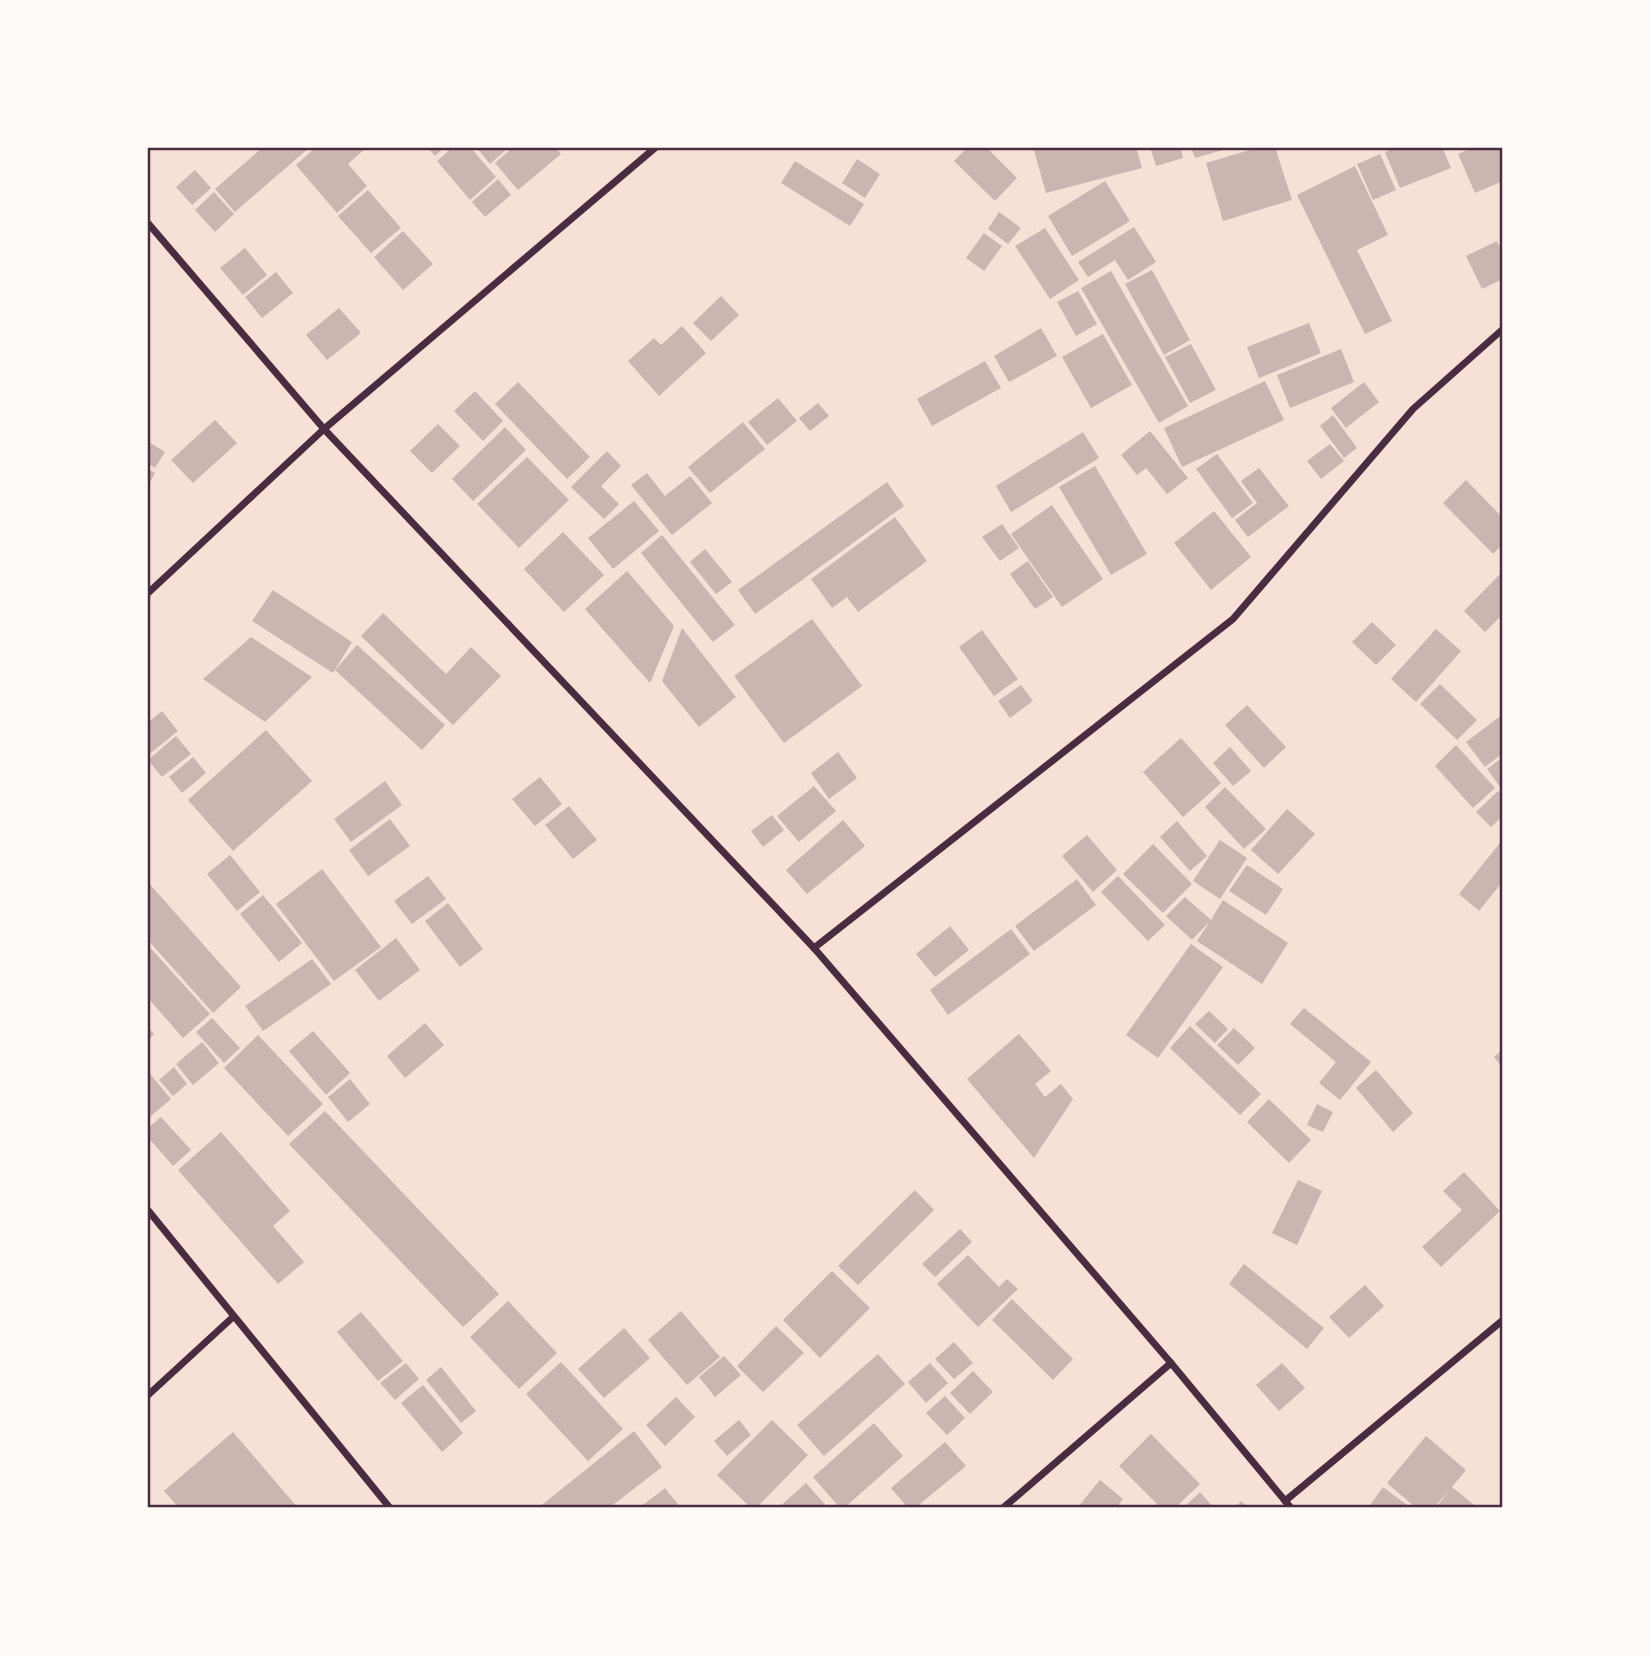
<svg xmlns="http://www.w3.org/2000/svg" width="1650" height="1655" font-family="'Exo 2',sans-serif">
<style>
.building{fill:#ccb4b1}
.lines{fill:none;stroke-linecap:round;stroke-linejoin:round}
.minor{stroke:#4a2c40;stroke-width:7}
.neatline{fill:none;stroke:#4a2c40;stroke-width:2.5}
</style>
<rect width="100%" height="100%" fill="#f7e1d7"/>
<g class="building">
<polygon points="263,147 310,147 235,212 215,189"/>
<polygon points="316,147 367,147 348,164 367,186 337,213 296,165"/>
<polygon points="427,147 445,147 435,156"/>
<polygon points="453,147 470,147 496,177 470,200 437,161"/>
<polygon points="476,147 509,147 490,164"/>
<polygon points="513,147 555,147 561,154 518,190 495,163"/>
<polygon points="968,147 986,147 1017,178 995,201 954,161"/>
<polygon points="1033,147 1136,147 1142,168 1046,193"/>
<polygon points="1150,147 1180,147 1183,158 1156,166"/>
<polygon points="1191,147 1230,147 1230,148 1195,158"/>
<polygon points="1260,147 1275,147 1292,200 1223,221 1206,163"/>
<polygon points="1397,147 1442,147 1451,168 1400,188 1385,152"/>
<polygon points="1473,147 1503,147 1503,181 1475,193 1458,154"/>
<polygon points="1380,154 1396,190 1373,200 1357,164"/>
<polygon points="857,159 880,174 865,198 842,183"/>
<polygon points="795,161 864,204 850,226 781,183"/>
<polygon points="1355,166 1388,235 1357,250 1392,321 1365,334 1297,195"/>
<polygon points="195,170 211,188 192,205 176,187"/>
<polygon points="498,179 511,195 485,217 472,202"/>
<polygon points="1105,181 1130,221 1072,256 1048,216"/>
<polygon points="368,190 401,228 371,253 338,216"/>
<polygon points="214,192 234,214 215,232 195,210"/>
<polygon points="999,212 1021,228 1008,244 988,229"/>
<polygon points="1134,227 1156,262 1128,280 1115,260 1088,277 1078,262"/>
<polygon points="1045,228 1079,280 1050,299 1015,246"/>
<polygon points="403,231 433,264 403,290 374,257"/>
<polygon points="984,233 1002,246 984,271 966,258"/>
<polygon points="1497,241 1503,253 1503,279 1482,289 1466,256"/>
<polygon points="245,248 267,275 243,295 220,268"/>
<polygon points="1152,270 1190,340 1164,355 1125,284"/>
<polygon points="1111,271 1188,406 1159,423 1081,288"/>
<polygon points="276,272 293,293 262,318 245,297"/>
<polygon points="1078,291 1097,324 1076,336 1057,302"/>
<polygon points="721,296 739,315 711,341 693,323"/>
<polygon points="339,308 361,333 327,360 306,335"/>
<polygon points="1309,323 1321,353 1259,378 1247,347"/>
<polygon points="682,326 706,353 659,396 628,361 654,338 661,345"/>
<polygon points="1041,328 1057,356 1009,382 994,356"/>
<polygon points="1103,334 1132,385 1091,408 1062,357"/>
<polygon points="1191,344 1216,390 1190,403 1165,357"/>
<polygon points="1341,349 1354,382 1290,408 1277,375"/>
<polygon points="985,361 1001,388 932,426 917,399"/>
<polygon points="1265,381 1284,420 1182,467 1164,428"/>
<polygon points="518,382 590,457 567,479 495,404"/>
<polygon points="1364,382 1379,402 1346,428 1331,408"/>
<polygon points="475,391 503,421 483,441 454,411"/>
<polygon points="778,398 797,421 767,445 748,422"/>
<polygon points="818,403 829,416 810,431 799,418"/>
<polygon points="1333,415 1357,448 1344,458 1320,426"/>
<polygon points="215,420 237,443 193,483 171,460"/>
<polygon points="743,422 765,449 710,493 688,467"/>
<polygon points="438,424 460,446 432,473 410,451"/>
<polygon points="505,427 526,450 473,501 452,479"/>
<polygon points="1150,431 1188,478 1167,494 1146,468 1137,475 1121,455"/>
<polygon points="1083,432 1099,458 1011,512 996,486"/>
<polygon points="147,441 165,452 155,468 147,463"/>
<polygon points="1330,444 1344,461 1321,479 1307,461"/>
<polygon points="607,451 621,466 601,486 619,504 604,519 571,487"/>
<polygon points="1217,454 1253,503 1232,518 1196,469"/>
<polygon points="527,457 569,500 519,548 477,504"/>
<polygon points="1095,466 1147,554 1111,575 1059,487"/>
<polygon points="1259,468 1289,506 1248,537 1235,520 1257,503 1241,481"/>
<polygon points="147,469 155,473 147,488"/>
<polygon points="647,473 665,496 690,476 712,503 672,535 631,485"/>
<polygon points="1466,480 1503,518 1503,544 1493,554 1443,503"/>
<polygon points="887,482 904,506 755,614 738,590"/>
<polygon points="634,501 659,531 613,569 588,538"/>
<polygon points="1052,505 1103,579 1062,607 1011,534"/>
<polygon points="1214,511 1251,557 1211,590 1174,543"/>
<polygon points="895,517 927,561 858,612 847,597 832,608 811,579"/>
<polygon points="1002,524 1019,548 1000,561 982,537"/>
<polygon points="563,532 604,575 564,612 524,569"/>
<polygon points="662,535 735,625 713,642 641,553"/>
<polygon points="705,549 732,582 716,594 690,562"/>
<polygon points="1028,561 1053,597 1035,609 1010,574"/>
<polygon points="627,571 674,626 650,683 585,609"/>
<polygon points="1503,571 1503,614 1485,632 1464,611"/>
<polygon points="273,590 352,642 333,673 252,621"/>
<polygon points="383,613 446,674 471,647 501,676 453,725 361,636"/>
<polygon points="812,619 862,686 784,743 734,676"/>
<polygon points="1372,622 1396,645 1376,665 1352,642"/>
<polygon points="682,628 736,697 699,727 662,681"/>
<polygon points="1436,629 1461,651 1416,702 1391,679"/>
<polygon points="982,630 1018,679 994,696 959,647"/>
<polygon points="251,637 312,677 265,722 203,679"/>
<polygon points="357,645 445,725 422,750 335,670"/>
<polygon points="1440,684 1477,720 1457,740 1420,704"/>
<polygon points="1021,685 1033,701 1010,718 998,701"/>
<polygon points="1247,705 1286,747 1264,768 1225,725"/>
<polygon points="162,711 178,731 147,756 147,723"/>
<polygon points="1503,714 1503,753 1485,767 1466,742"/>
<polygon points="266,730 312,781 233,851 188,800"/>
<polygon points="176,736 191,754 162,777 148,760"/>
<polygon points="1181,738 1221,783 1183,817 1143,772"/>
<polygon points="1456,745 1495,788 1473,808 1435,766"/>
<polygon points="1230,747 1251,771 1233,786 1213,763"/>
<polygon points="838,752 857,778 829,799 811,773"/>
<polygon points="193,757 206,773 182,793 169,777"/>
<polygon points="1503,757 1503,791 1487,769"/>
<polygon points="540,777 562,804 535,826 512,799"/>
<polygon points="385,781 402,805 351,842 334,819"/>
<polygon points="814,786 836,811 799,842 777,816"/>
<polygon points="1225,787 1266,829 1244,849 1205,807"/>
<polygon points="1498,791 1503,797 1503,816 1491,827 1476,812"/>
<polygon points="569,806 597,840 573,859 545,825"/>
<polygon points="1287,809 1315,834 1278,874 1251,850"/>
<polygon points="772,815 784,830 763,847 751,831"/>
<polygon points="390,819 410,846 368,876 349,850"/>
<polygon points="843,820 865,846 807,894 786,870"/>
<polygon points="1177,821 1207,856 1190,871 1160,837"/>
<polygon points="1087,835 1117,870 1093,892 1062,856"/>
<polygon points="1503,839 1503,881 1479,911 1459,894"/>
<polygon points="1220,840 1247,858 1220,899 1193,881"/>
<polygon points="1153,844 1192,884 1163,913 1123,874"/>
<polygon points="230,855 260,892 237,911 207,874"/>
<polygon points="1247,865 1283,889 1266,915 1229,891"/>
<polygon points="322,869 381,947 334,981 276,904"/>
<polygon points="428,876 446,899 412,924 394,901"/>
<polygon points="1118,876 1165,925 1148,941 1101,892"/>
<polygon points="1077,879 1096,905 1034,951 1015,926"/>
<polygon points="147,881 241,987 213,1013 147,939"/>
<polygon points="263,895 302,943 279,962 240,914"/>
<polygon points="1185,897 1211,920 1223,900 1288,943 1262,984 1197,941 1210,921 1192,940 1166,916"/>
<polygon points="448,903 483,949 460,967 425,921"/>
<polygon points="950,926 969,950 935,977 916,954"/>
<polygon points="1011,929 1030,954 948,1015 930,990"/>
<polygon points="396,938 420,970 379,1001 355,970"/>
<polygon points="147,944 210,1014 183,1038 147,997"/>
<polygon points="1191,944 1223,967 1158,1058 1126,1035"/>
<polygon points="312,959 331,984 263,1031 245,1006"/>
<polygon points="1304,1008 1371,1062 1340,1100 1319,1083 1336,1062 1290,1024"/>
<polygon points="1209,1011 1228,1029 1215,1043 1195,1024"/>
<polygon points="212,1018 240,1048 224,1063 196,1032"/>
<polygon points="425,1023 444,1045 405,1078 387,1056"/>
<polygon points="147,1026 154,1034 147,1041"/>
<polygon points="1190,1026 1261,1094 1240,1115 1170,1048"/>
<polygon points="1234,1028 1255,1048 1238,1065 1217,1045"/>
<polygon points="313,1031 350,1073 326,1095 289,1051"/>
<polygon points="1019,1034 1051,1071 1035,1084 1045,1097 1061,1084 1073,1099 1034,1158 967,1079"/>
<polygon points="258,1035 323,1104 288,1136 224,1068"/>
<polygon points="202,1042 219,1063 193,1085 176,1064"/>
<polygon points="1503,1049 1503,1068 1494,1057"/>
<polygon points="174,1067 187,1084 173,1096 159,1080"/>
<polygon points="1376,1070 1413,1113 1393,1132 1356,1088"/>
<polygon points="150,1074 171,1099 151,1116 147,1112 147,1076"/>
<polygon points="350,1079 370,1104 348,1122 328,1097"/>
<polygon points="1269,1099 1311,1140 1289,1163 1247,1122"/>
<polygon points="1317,1104 1333,1112 1323,1132 1307,1125"/>
<polygon points="325,1111 499,1294 463,1327 289,1144"/>
<polygon points="161,1117 191,1150 173,1166 147,1136 147,1129"/>
<polygon points="221,1132 290,1211 273,1226 304,1262 278,1284 178,1170"/>
<polygon points="1464,1172 1500,1211 1441,1267 1422,1247 1462,1210 1443,1191"/>
<polygon points="1298,1180 1322,1191 1297,1245 1272,1233"/>
<polygon points="915,1190 934,1210 858,1285 838,1266"/>
<polygon points="960,1229 972,1242 935,1277 922,1264"/>
<polygon points="968,1255 999,1287 1007,1279 1018,1289 978,1327 937,1284"/>
<polygon points="1244,1264 1324,1328 1307,1349 1229,1284"/>
<polygon points="832,1271 870,1308 820,1358 783,1320"/>
<polygon points="1365,1285 1384,1306 1349,1338 1329,1317"/>
<polygon points="1012,1299 1073,1359 1053,1380 992,1320"/>
<polygon points="508,1301 557,1353 519,1389 470,1337"/>
<polygon points="681,1311 720,1357 687,1385 648,1340"/>
<polygon points="361,1312 403,1361 378,1381 337,1332"/>
<polygon points="776,1326 804,1353 763,1392 737,1366"/>
<polygon points="624,1328 650,1358 604,1398 578,1369"/>
<polygon points="954,1342 973,1363 954,1379 935,1359"/>
<polygon points="878,1354 905,1384 824,1456 797,1425"/>
<polygon points="724,1356 741,1375 715,1397 699,1377"/>
<polygon points="561,1362 623,1429 588,1461 526,1394"/>
<polygon points="406,1363 419,1379 395,1400 380,1383"/>
<polygon points="930,1363 948,1383 926,1403 908,1382"/>
<polygon points="1282,1363 1305,1388 1279,1411 1256,1385"/>
<polygon points="441,1367 476,1411 461,1423 426,1380"/>
<polygon points="973,1371 993,1392 970,1414 950,1393"/>
<polygon points="423,1385 463,1433 442,1452 401,1403"/>
<polygon points="945,1396 965,1418 947,1435 926,1413"/>
<polygon points="676,1397 695,1417 665,1446 646,1425"/>
<polygon points="739,1420 751,1435 727,1456 714,1441"/>
<polygon points="772,1420 808,1455 756,1508 751,1508 717,1475"/>
<polygon points="874,1423 903,1456 844,1508 840,1508 813,1477"/>
<polygon points="634,1431 662,1467 609,1508 538,1508"/>
<polygon points="233,1432 298,1508 179,1508 164,1491"/>
<polygon points="1151,1434 1200,1484 1175,1508 1161,1508 1119,1466"/>
<polygon points="1426,1436 1466,1470 1452,1487 1478,1508 1436,1508 1450,1489 1434,1508 1416,1508 1387,1483"/>
<polygon points="945,1442 966,1466 915,1508 908,1508 891,1488"/>
<polygon points="1100,1480 1123,1499 1116,1508 1077,1508"/>
<polygon points="806,1483 828,1508 778,1508"/>
<polygon points="1383,1487 1411,1508 1368,1508"/>
<polygon points="665,1488 681,1508 639,1508"/>
<polygon points="1200,1492 1214,1508 1183,1508"/>
<polygon points="1241,1501 1248,1508 1235,1508"/>
</g>
<g class="lines">
<g class="minor">
<polyline points="147,222 324,429 814,948 1171,1363 1291,1508"/>
<polyline points="147,594 324,429 656,147"/>
<polyline points="814,948 1233,619 1413,409 1503,329"/>
<polyline points="147,1209 390,1508"/>
<polyline points="147,1396 233,1317"/>
<polyline points="1285,1501 1503,1320"/>
<polyline points="1003,1508 1171,1363"/>
</g>
</g>
<rect width="1650" height="1655" fill="none" stroke="#fffaf5" stroke-width="298"/>
<rect x="149" y="149" width="1352" height="1357" class="neatline"/>
</svg>
